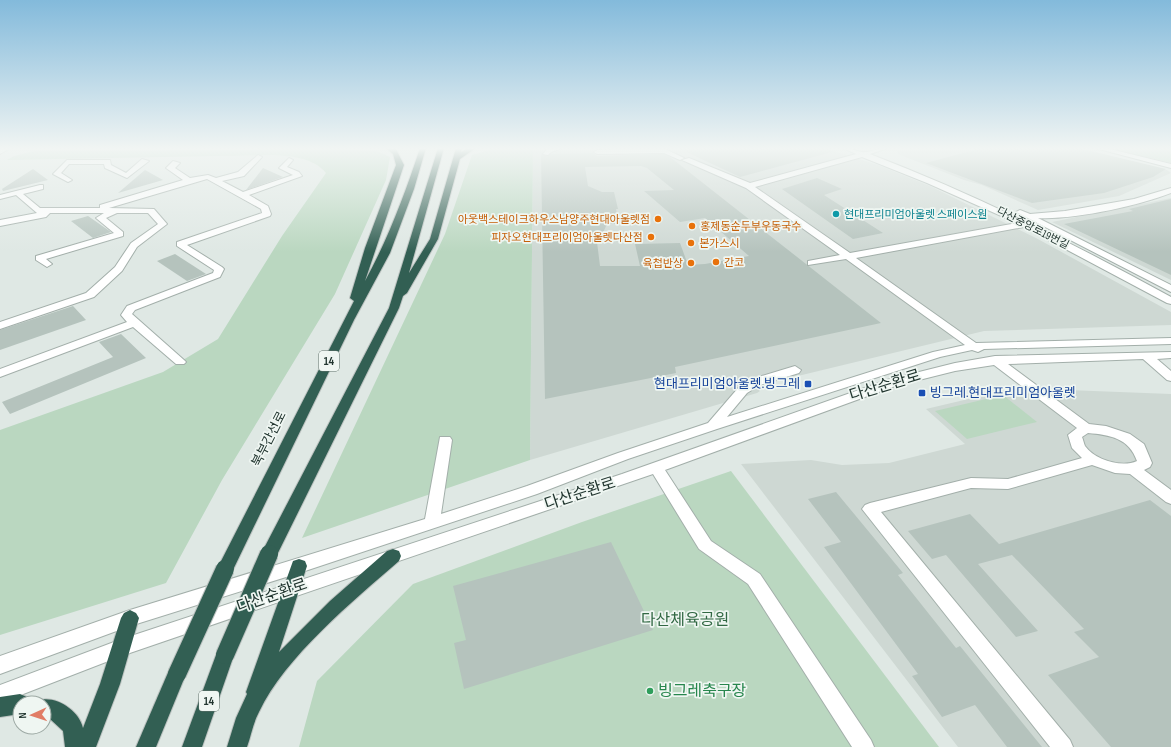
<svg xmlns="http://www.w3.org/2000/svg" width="1171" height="747" font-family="'Sofia Sans Condensed','Noto Sans KR',sans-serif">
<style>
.built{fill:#ced8d3}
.green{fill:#bad7c0}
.building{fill:#b5c3bd;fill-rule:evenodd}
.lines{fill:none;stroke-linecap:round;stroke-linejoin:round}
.minor-casing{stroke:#a3afaa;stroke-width:2}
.highway-casing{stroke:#bdc3c1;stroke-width:2}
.minor{fill:#fff;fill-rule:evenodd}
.highway{fill:#325f53;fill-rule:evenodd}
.highway-bridge-casing{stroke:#bdc3c1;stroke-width:20;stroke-linecap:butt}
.highway-bridge{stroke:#325f53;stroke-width:18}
.culture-dot{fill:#0f9aa8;stroke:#eff6f2;stroke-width:1.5}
.food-dot{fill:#e8710a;stroke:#eff6f2;stroke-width:1.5}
.transit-dot{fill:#1a4fb4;stroke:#eff6f2;stroke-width:1.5}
.leisure-dot{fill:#2e9e5b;stroke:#eff6f2;stroke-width:1.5}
.labels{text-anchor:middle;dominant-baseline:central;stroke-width:3.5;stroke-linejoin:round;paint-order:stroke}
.far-culture-label{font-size:11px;fill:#0d838f;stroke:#eff6f2;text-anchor:start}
.far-food-label{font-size:11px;fill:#c56008;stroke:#eff6f2;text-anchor:end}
.far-street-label{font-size:11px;fill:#223630;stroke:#eff6f2}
.shield{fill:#eff6f2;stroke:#60706a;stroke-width:1}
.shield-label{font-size:12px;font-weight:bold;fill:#223630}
.transit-label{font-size:13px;fill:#164399;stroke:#eff6f2;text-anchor:end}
.street-label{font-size:13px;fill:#223630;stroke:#eff6f2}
.near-street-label{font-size:16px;fill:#223630;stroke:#eff6f2}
.near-park-label{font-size:16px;fill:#316843;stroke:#eff6f2}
.near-leisure-label{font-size:16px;fill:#27864d;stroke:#eff6f2;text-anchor:start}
</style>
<rect width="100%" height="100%" fill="#dfe8e4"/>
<g class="built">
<polygon points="533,148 824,148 878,165 930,186 1036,238 1171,312 1171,325 984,331 773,382 757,393 530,460"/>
<polygon points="907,148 1079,148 1167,170 1171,173 1119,196 1038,210 982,185 964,180 898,154 897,151"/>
<polygon points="1171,198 1171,280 1052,222"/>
<polygon points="1015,388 1171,394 1171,747 958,747 741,464 811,460 842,465 889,463 965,444 926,409"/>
</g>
<g class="green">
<polygon points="496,148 533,148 530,460 302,538 445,234 472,155"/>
<polygon points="1108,148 1171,148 1171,163"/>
<path d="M335 149 377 151 390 157 386 180 335 294 222 480 166 583 0 635V430L163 372 218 339 282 236 326 173C314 158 292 156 274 155L7 160 14 156 34 151Z"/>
<polygon points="1003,395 1037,422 967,439 935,411"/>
<polygon points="731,471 939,747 299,747 317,681 413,584 582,522"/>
</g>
<g class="building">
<polygon points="678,148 831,148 832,152 740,177"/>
<polygon points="982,148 1078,148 1166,169 1153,177 1104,193 1032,203 926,163"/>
<path d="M593 153 597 156 664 154 670 157 881 323 675 367 676 373 545 399 541 154 548 156 551 154ZM641 166 647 168 674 190 644 191 680 222 705 218 749 256 705 264 688 265 680 243 635 244 640 266H600L597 242 601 237 607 224H619L616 209H618L614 192H602L588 186 585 167Z"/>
<polygon points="263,168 283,177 246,190"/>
<polygon points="33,169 48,180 3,191 2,189"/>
<polygon points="145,170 163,180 118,193"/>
<polygon points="817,178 842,189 824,195 883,233 853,239 782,189"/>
<polygon points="1171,199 1171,275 1064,224 1133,211 1129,209"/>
<polygon points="88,216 111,232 93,238 71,221"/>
<polygon points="175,254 206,274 187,281 157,261"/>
<polygon points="73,306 86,320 0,350 0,330"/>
<polygon points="121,334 146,358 10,414 2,402 113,357 99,342"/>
<polygon points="836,492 903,573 898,575 956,648 960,646 1042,747 1007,747 975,705 942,717 912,676 918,674 824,547 841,542 808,499"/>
<polygon points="1150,500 1171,516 1171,747 1111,747 1048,675 1099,657 1074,632 1084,629 1012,555 978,564 1038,631 1016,637 946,555 932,559 908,531 970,514 999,544"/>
<polygon points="611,542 653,630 464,689 454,643 466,640 453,586"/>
</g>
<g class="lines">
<defs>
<g id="minor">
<polygon points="2,148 10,148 0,154 0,149"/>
<polygon points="562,148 551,152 548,155 543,154 547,149"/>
<polygon points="655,148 663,148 684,158 680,160 664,153 597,154 594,152 597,150"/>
<path d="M843 148C850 148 855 151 862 152 868 153 880 148 888 148L870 154C974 194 1073 243 1171 297V304L1167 303 1024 227 856 258 976 343 1171 338V344L984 349 978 352 972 350 940 357 717 429 628 459 537 494 299 573 130 626 0 674V656L130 610 425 519 440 437H450L452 440 441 514 527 486 618 453 708 423 739 387 752 379 795 366 801 370 799 373 760 385 747 393 727 417 933 352 965 345 846 259 808 265V261L840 255 746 188 682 160 689 158 750 183 856 154ZM862 157 927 183 1017 223 850 253 755 187Z"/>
<polygon points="1095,148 1106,148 1171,164 1171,168"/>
<polygon points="258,155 262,157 244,176 222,181 243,192 293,175 279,168 289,158 293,160 287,167 299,172 302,176 249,195 268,206 271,214 270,216 187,245 222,267 224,269 220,277 135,310 132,314 184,360 186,362 184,364 176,364 133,327 0,377 0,369 127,322 121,315 127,306 213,273 214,270 177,246 177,242 262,213 261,209 207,179 109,208 154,209 167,224 137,247 122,271 94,297 0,329 0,322 86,293 115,267 131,243 158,224 148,213 117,213 106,218 123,232 123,236 46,259 52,264 47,267 36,260 36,256 114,233 96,218 104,213 50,213 46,217 0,226 0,220 37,213 16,195 0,199 0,195 40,185 43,185 43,189 23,194 40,208 100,208 100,205 183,180 166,168 173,161 180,163 175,168 190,178 208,175 216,178 238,172"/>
<polygon points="142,159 149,161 127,178 105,168 104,164 69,164 61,173 72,180 68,182 53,174 67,160 110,160 111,165 126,173"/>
<path d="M1171 188V193C1138 206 1073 220 1038 218L1171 285V292L1016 212 1020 210 1030 214 1065 211 1134 199Z"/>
<path d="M1171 352V358L1157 359 1171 371V381L1167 380 1143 359 1008 364 1089 424 1106 426 1130 434 1144 444 1152 463 1150 467 1144 470 1171 490V504L1166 502 1130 474 1115 473 1092 465 1008 489 971 488 881 512 1070 740 1073 747H1050L862 509 865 505 870 503 971 478 1008 479 1082 458 1072 448 1068 435 1077 428 994 365 955 371 895 386 665 470 711 541 760 574 871 740 874 747H852L748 584 699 549 653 474 124 655 0 703V685L122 639 622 474 887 380 955 363 995 356ZM1088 433C1110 435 1129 438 1137 461 1122 468 1095 460 1085 446 1084 444 1083 439 1082 437Z"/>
</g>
<g id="highway">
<path d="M386 148 396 149 404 165 365 281C388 239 405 194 420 148H426L414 189 390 253 354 320 231 574 225 576 219 574 217 569 354 301 350 298 365 248 396 165 393 154Z"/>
<polygon points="438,148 444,148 409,273 430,239 456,148 462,148 461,152 468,148 476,148 460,159 438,239 407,293 403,296 399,308 275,559 269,561 263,559 261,554 389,308"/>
<path d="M393 549 399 551 401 556 399 561C353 601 285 657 259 712 253 723 251 736 247 747H227L236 718 247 694 246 692 293 561 299 559 305 561 307 566 279 652 330 601 387 551Z"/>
<path d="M130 610 136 613 139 618 120 684 96 747H65L63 731 50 719 44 718V703H36L37 701C54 694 79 710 83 728L100 684 121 618 124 613Z"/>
<polygon points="225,646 232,649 234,655 202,747 182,747 216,655 218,649"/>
<polygon points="177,665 184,668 186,674 156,747 136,747 170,668"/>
<polygon points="20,694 27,697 29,703 20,703 20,714 0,717 0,697"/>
</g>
</defs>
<use href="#minor" class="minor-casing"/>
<use href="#highway" class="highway-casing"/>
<use href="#minor" class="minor"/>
<use href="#highway" class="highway"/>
<defs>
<g id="highway-bridge">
<polyline points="225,655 269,554"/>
<polyline points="177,674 225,569"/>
</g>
</defs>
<use href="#highway-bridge" class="highway-bridge-casing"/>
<use href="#highway-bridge" class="highway-bridge"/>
</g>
<linearGradient id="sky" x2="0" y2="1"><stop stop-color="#83badb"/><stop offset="0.59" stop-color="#f1f5f3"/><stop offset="1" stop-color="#f1f5f3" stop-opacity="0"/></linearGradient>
<rect width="1171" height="252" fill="url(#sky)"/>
<circle class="culture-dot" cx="836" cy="214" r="4"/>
<g class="food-dot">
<circle cx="658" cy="219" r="4"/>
<circle cx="692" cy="226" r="4"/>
<circle cx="651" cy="237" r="4"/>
<circle cx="691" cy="243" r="4"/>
<circle cx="716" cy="262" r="4"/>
<circle cx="691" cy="263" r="4"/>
</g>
<g class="transit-dot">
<rect x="804" y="380" width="8" height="8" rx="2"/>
<rect x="918" y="389" width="8" height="8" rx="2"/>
</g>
<circle class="leisure-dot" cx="650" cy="691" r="4"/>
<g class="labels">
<g class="far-culture-label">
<text x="844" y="214">현대프리미엄아울렛 스페이스원</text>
</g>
<g class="far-food-label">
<text x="650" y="219">아웃백스테이크하우스남양주현대아울렛점</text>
<text x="700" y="226" text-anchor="start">홍제동순두부우동국수</text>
<text x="643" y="237">피자오현대프리이엄아울렛다산점</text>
<text x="699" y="243" text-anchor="start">본가스시</text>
<text x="724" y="262" text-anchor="start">간코</text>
<text x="683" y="263">육첩반상</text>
</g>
<g class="far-street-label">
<text transform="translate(1033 228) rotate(27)">다산중앙로19번길</text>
</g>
<g class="shield">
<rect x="319" y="351" width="20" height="20" rx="3"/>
<rect x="199" y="691" width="20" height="20" rx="3"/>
</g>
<g class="shield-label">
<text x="329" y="361">14</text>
<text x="209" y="701">14</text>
</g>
<g class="transit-label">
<text x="800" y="384">현대프리미엄아울렛.빙그레</text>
<text x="930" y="393" text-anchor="start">빙그레.현대프리미엄아울렛</text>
</g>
<g class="street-label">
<text transform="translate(269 439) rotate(-63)">북부간선로</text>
</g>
<g class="near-street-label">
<text transform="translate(885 386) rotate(-17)">다산순환로</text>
<text transform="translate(580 494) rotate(-18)">다산순환로</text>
<text transform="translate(272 596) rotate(-19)">다산순환로</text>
</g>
<g class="near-park-label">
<text x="685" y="620">다산체육공원</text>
</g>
<g class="near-leisure-label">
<text x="658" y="691">빙그레축구장</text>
</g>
</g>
<g transform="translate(32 715) rotate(267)"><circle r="19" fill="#eff6f2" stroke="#9da9a4"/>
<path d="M0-3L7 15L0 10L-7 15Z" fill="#e17c65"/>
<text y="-6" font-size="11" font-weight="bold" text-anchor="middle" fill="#223630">N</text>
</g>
</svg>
